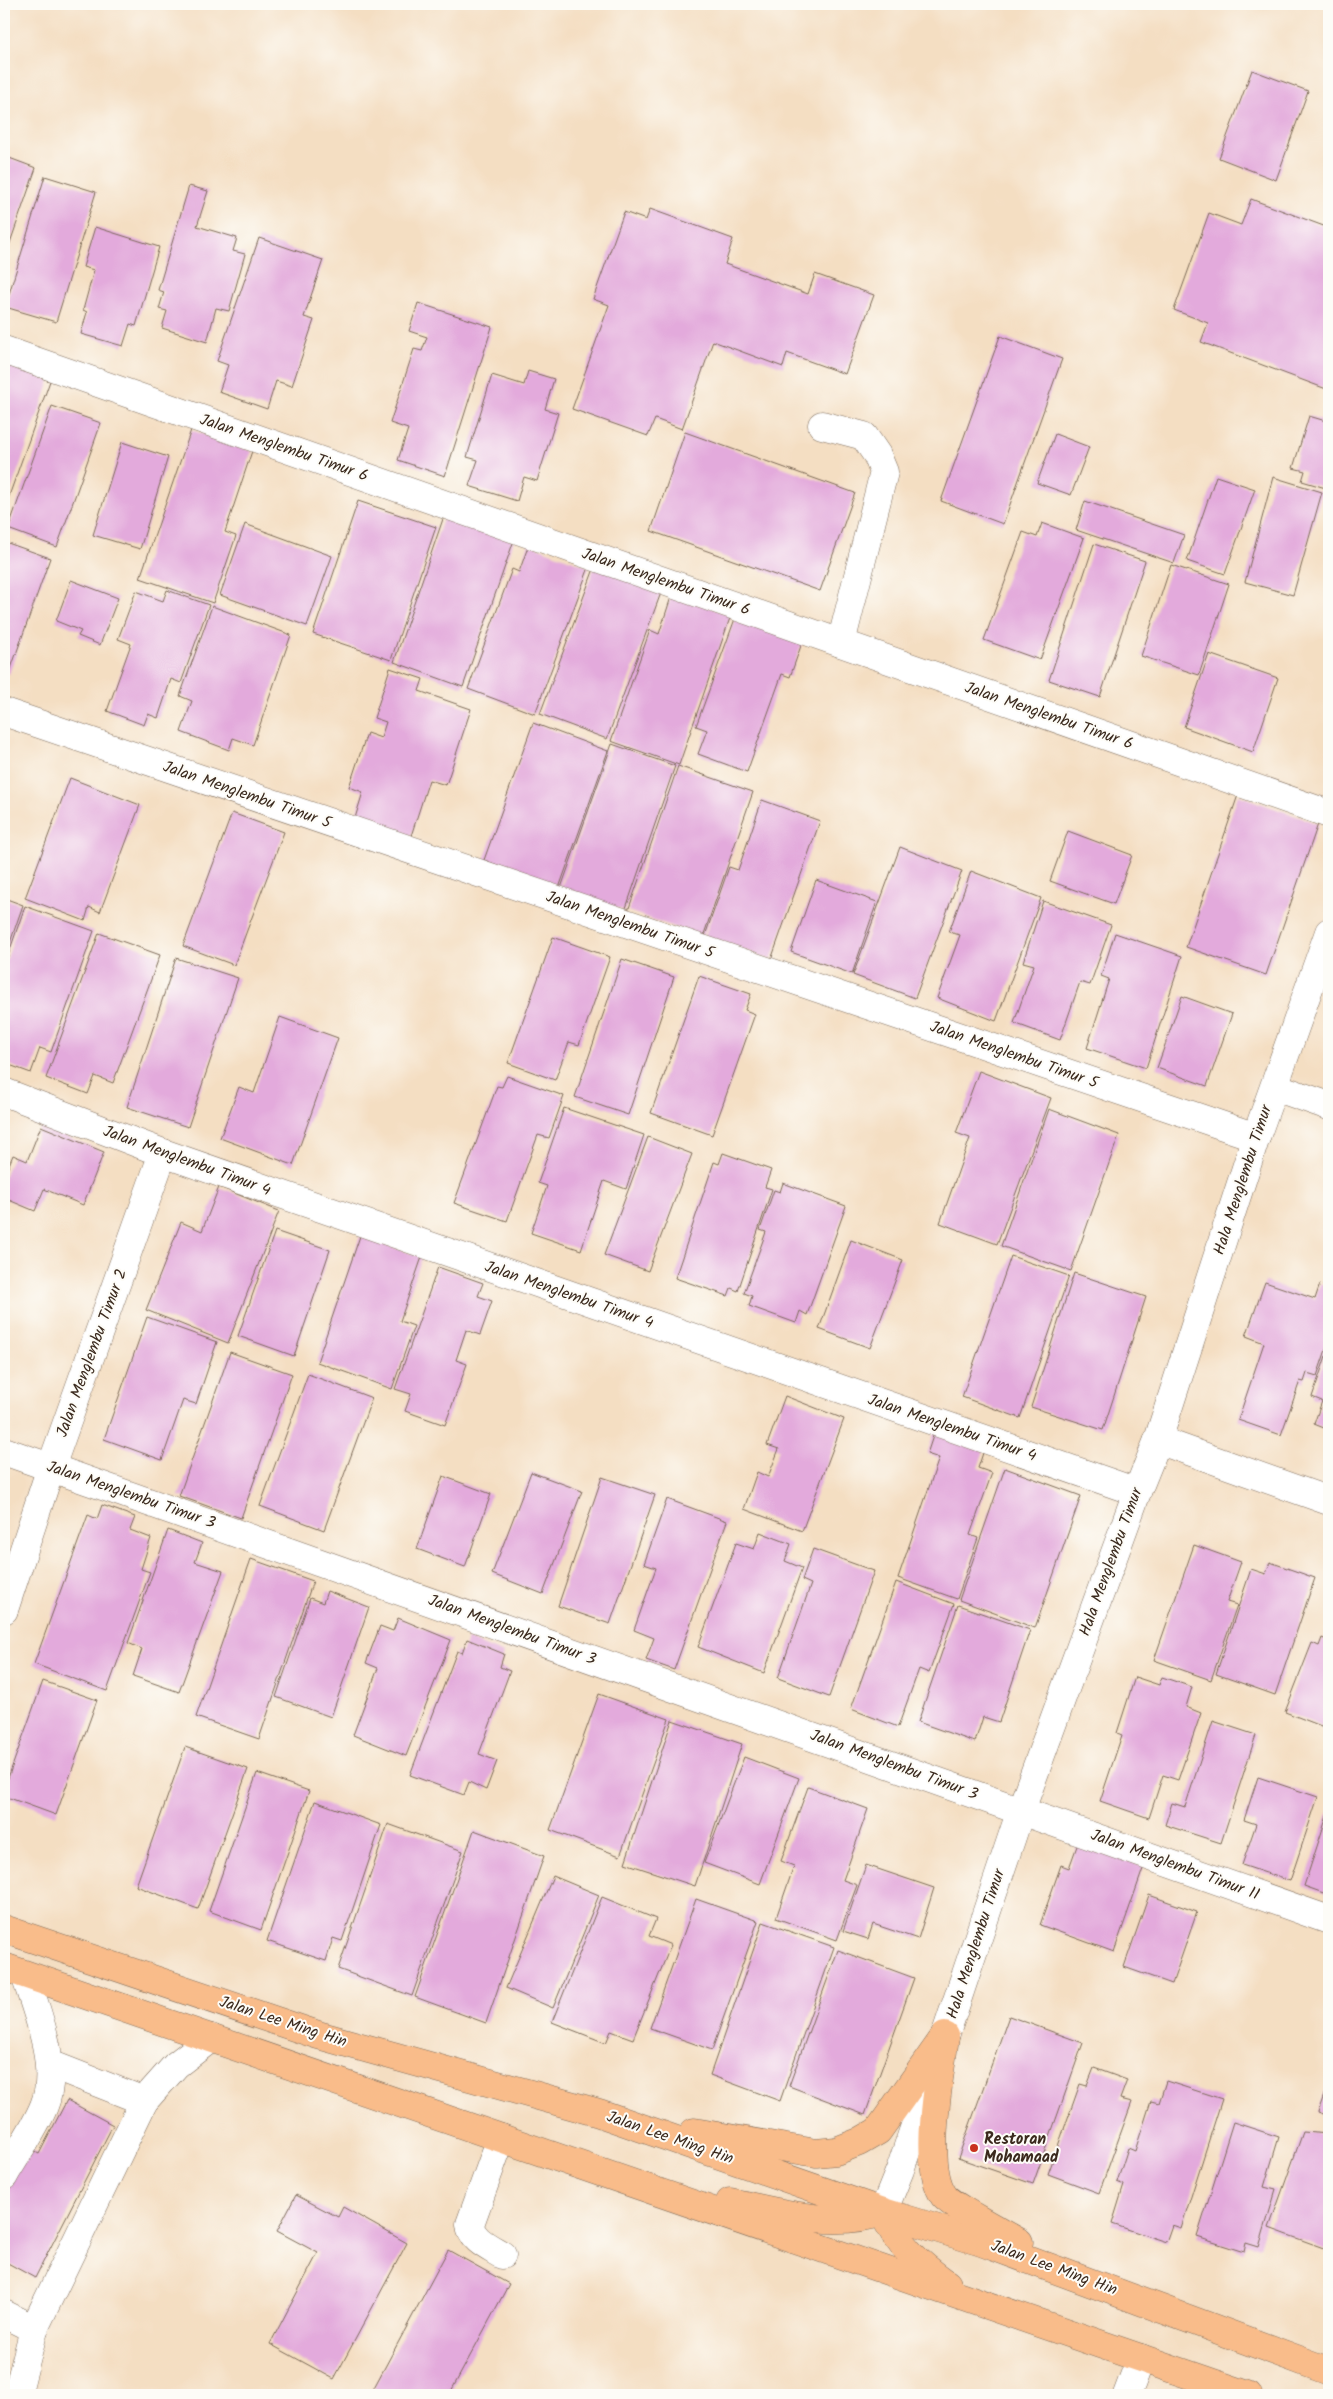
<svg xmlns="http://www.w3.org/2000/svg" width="1333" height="2399" font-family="Kalam,sans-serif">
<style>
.building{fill:#e3aadc}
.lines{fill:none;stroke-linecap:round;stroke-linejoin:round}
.minor-casing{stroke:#7c6957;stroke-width:29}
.major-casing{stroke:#7c6957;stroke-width:29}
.minor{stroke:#fff;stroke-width:28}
.major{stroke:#f9bc8a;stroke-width:28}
.poi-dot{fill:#c8321e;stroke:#fdfcf7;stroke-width:2}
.labels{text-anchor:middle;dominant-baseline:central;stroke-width:4;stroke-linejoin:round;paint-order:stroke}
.street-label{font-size:16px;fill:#3b2a1e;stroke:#fdfcf7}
.poi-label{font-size:16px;font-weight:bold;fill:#3b2a1e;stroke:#fdfcf7;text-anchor:start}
</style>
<rect width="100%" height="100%" fill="#fdfcf7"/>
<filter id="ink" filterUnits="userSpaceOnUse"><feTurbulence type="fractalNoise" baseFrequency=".02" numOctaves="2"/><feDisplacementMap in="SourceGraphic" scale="10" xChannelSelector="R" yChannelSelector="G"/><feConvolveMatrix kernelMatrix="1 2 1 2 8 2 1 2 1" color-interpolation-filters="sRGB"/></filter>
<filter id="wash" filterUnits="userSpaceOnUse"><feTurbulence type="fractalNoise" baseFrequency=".0096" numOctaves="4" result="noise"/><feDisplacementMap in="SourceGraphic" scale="20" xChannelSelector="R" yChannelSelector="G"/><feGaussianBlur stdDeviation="1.12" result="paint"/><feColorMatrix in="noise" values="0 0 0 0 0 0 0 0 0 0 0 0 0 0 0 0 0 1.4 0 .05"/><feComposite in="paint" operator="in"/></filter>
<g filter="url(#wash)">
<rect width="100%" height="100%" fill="#f4dec2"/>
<g id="blocks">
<g class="building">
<polygon points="1252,70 1308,91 1276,180 1219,158"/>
<polygon points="4,156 36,168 4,260"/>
<polygon points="45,176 96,192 56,322 5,307"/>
<polygon points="189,186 208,191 197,226 237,238 233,251 245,254 229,311 216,308 207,342 162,328 167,311 159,309 164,292 158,290"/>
<polygon points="1251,199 1329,228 1329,390 1201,342 1208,323 1174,310 1209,213 1241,225"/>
<polygon points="650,209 733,239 725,264 808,294 815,274 874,295 845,374 787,353 783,367 713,341 682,429 655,419 648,436 572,409 609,305 593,299 624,212 646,220"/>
<polygon points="95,227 159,247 136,326 130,324 123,346 81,334 87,312 83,310 94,270 83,267"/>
<polygon points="259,238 323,260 304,317 314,320 292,386 276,381 267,409 219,392 228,365 217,361"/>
<polygon points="418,303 492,327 445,476 398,460 408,429 390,423 414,349 422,351 427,337 409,331"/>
<polygon points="1000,336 1062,359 1003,524 941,501"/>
<polygon points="4,364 50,381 4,510"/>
<polygon points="528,371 554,379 545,409 558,413 537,481 524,477 517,501 469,486 478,460 467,457 492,375 524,385"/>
<polygon points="52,406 101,423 57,547 8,529"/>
<polygon points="1309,416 1329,422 1329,489 1302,481 1305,471 1293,468"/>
<polygon points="191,430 252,451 225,532 236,536 213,603 140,578"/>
<polygon points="685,432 855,493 820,591 651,531"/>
<polygon points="1055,434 1089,447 1071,495 1037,483"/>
<polygon points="122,442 168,457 140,549 93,535"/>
<polygon points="1216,476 1255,489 1225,574 1187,561"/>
<polygon points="1273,477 1322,492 1293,595 1245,582"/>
<polygon points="358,501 436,527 391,660 313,634"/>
<polygon points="1085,501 1184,535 1174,563 1076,530"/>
<polygon points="444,516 514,540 463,687 394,662"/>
<polygon points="1042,523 1084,538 1040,660 984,640 1023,532 1037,537"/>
<polygon points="245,524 332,556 307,626 220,595"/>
<polygon points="5,542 50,558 9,674 4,672"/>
<polygon points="529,544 589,567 535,714 468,689 512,569 519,572"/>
<polygon points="1094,544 1145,561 1100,697 1049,680"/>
<polygon points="1171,565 1229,584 1199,675 1141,656"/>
<polygon points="595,566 662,590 607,739 540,714"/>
<polygon points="71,580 118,598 100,645 78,636 81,631 56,621"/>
<polygon points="167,590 209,605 181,683 171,679 158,718 148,714 144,725 107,711 131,644 118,639 136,591 163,601"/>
<polygon points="672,594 731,615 679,765 611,741 650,630 659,634"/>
<polygon points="212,606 291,635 253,745 233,738 229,750 181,732 192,701 180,696"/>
<polygon points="736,616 803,640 790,677 782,674 747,772 698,754 707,730 696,726"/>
<polygon points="1209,654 1278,678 1253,752 1184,727"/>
<polygon points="390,668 423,679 419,691 471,709 446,785 429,780 411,836 355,818 363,792 349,787 367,733 381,738 386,722 374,718"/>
<polygon points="533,723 608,751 559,888 484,860"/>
<polygon points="612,744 675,766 625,911 561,888"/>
<polygon points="678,766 753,792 703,937 628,911"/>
<polygon points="70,778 140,805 100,912 89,907 85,921 25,898"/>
<polygon points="1238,795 1318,824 1266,975 1186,947"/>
<polygon points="762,800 820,821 771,960 705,936 729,867 738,870"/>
<polygon points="232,813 284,832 234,965 183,946"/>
<polygon points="1068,831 1132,855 1114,904 1050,881"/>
<polygon points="900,847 962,871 915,998 853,975"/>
<polygon points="971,871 1041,898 996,1021 937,998 960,935 949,932"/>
<polygon points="816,880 877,902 852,974 791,952"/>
<polygon points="4,898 23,905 4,960"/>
<polygon points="1043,901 1111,925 1090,985 1080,982 1060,1040 1014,1023 1034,965 1023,962"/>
<polygon points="25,906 94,931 51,1052 40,1048 31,1073 4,1063 4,967"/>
<polygon points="99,933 160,955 113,1083 95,1076 88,1094 46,1078"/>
<polygon points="1115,933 1182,956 1146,1068 1087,1048 1109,979 1101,976"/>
<polygon points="553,937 610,957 579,1045 569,1042 555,1080 508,1063"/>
<polygon points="176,958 238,978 188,1127 127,1107"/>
<polygon points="622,959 674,977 628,1115 575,1097"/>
<polygon points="699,976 751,994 745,1010 755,1014 712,1135 651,1113"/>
<polygon points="1182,996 1232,1014 1207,1086 1157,1068"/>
<polygon points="280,1017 338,1038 293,1165 220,1138 239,1087 254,1093"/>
<polygon points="979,1071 1051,1098 997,1244 940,1223 970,1138 956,1133"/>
<polygon points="507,1076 564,1096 549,1138 538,1135 507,1221 454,1203 497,1086 502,1087"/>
<polygon points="564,1108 644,1135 626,1189 604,1181 581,1250 531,1233 547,1186 538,1183"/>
<polygon points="1049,1109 1119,1135 1071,1271 1001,1246"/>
<polygon points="41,1126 104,1152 83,1205 44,1189 35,1211 4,1198 4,1177 13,1155 27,1161"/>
<polygon points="648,1137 692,1154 648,1271 604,1255"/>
<polygon points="723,1153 771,1170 765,1187 772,1189 738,1291 731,1288 728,1296 675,1278 714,1162 719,1164"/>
<polygon points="783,1183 846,1206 807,1315 800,1311 796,1323 749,1306 752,1296 744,1293 766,1232 760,1230 774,1190 780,1192"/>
<polygon points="219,1187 279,1211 228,1343 146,1310 181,1222 202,1231"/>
<polygon points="275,1231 330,1250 294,1356 238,1336"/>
<polygon points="360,1236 422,1257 400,1321 414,1326 392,1389 317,1362"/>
<polygon points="851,1240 903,1260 870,1348 819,1329"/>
<polygon points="1011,1256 1069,1276 1020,1418 962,1397"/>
<polygon points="438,1267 483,1283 478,1296 492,1301 480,1335 466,1330 456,1360 467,1364 445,1425 405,1411 411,1394 395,1389"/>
<polygon points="1074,1273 1146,1297 1103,1430 1031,1407"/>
<polygon points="1265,1282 1315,1299 1320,1284 1329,1287 1329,1341 1317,1376 1307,1373 1304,1382 1300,1381 1281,1435 1238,1420 1264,1343 1246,1336"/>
<polygon points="147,1317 217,1342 196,1404 183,1400 162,1460 104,1439"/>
<polygon points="230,1352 292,1374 241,1518 179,1496"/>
<polygon points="1326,1356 1329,1357 1329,1430 1314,1424 1322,1401 1312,1397"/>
<polygon points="308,1374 372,1398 324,1530 260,1506"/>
<polygon points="785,1396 844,1419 802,1531 744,1509 757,1472 768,1477 779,1449 767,1445"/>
<polygon points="936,1427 986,1444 978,1468 992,1473 970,1535 978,1538 957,1599 898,1578 939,1458 927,1454"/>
<polygon points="1005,1468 1081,1496 1035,1628 959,1600"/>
<polygon points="531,1472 582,1491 543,1594 492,1574"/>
<polygon points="443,1476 491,1494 465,1567 417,1549"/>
<polygon points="602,1477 655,1495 610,1624 558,1606"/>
<polygon points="667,1499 727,1521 674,1670 646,1660 654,1638 634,1630 656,1568 644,1564"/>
<polygon points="102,1505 135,1517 130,1530 151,1538 141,1569 150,1572 107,1691 34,1664 88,1515 97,1519"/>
<polygon points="168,1530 202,1543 195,1562 223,1571 179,1692 133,1676 142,1649 128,1643"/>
<polygon points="760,1532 791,1544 785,1561 802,1568 764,1673 698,1647 736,1543 754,1549"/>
<polygon points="1194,1545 1241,1562 1227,1602 1237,1605 1211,1680 1154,1660"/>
<polygon points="813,1549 874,1571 829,1697 778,1678 811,1584 802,1580"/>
<polygon points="251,1559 313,1581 259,1739 196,1717"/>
<polygon points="1270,1562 1315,1578 1275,1695 1216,1674 1251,1569 1266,1574"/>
<polygon points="896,1582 954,1604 929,1673 919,1669 898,1727 851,1709"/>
<polygon points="327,1591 369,1607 331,1717 276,1697 310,1598 323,1603"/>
<polygon points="958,1605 1030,1630 999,1722 983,1717 975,1742 918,1722"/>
<polygon points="398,1618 451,1640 406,1756 353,1735 378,1668 366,1663 380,1626 393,1631"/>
<polygon points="1322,1638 1329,1641 1329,1729 1285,1712 1312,1643 1319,1646"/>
<polygon points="467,1639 504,1654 500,1667 510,1671 479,1754 497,1761 486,1790 469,1782 464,1795 410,1775 457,1651 462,1653"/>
<polygon points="1135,1677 1159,1685 1162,1677 1192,1687 1186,1707 1201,1713 1178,1780 1163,1775 1149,1818 1100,1801 1122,1735 1117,1733"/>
<polygon points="43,1681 97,1700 56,1815 4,1796 4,1789"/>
<polygon points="599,1694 669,1719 620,1856 550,1830"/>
<polygon points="672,1720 742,1744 695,1886 625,1863"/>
<polygon points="1213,1721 1256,1735 1221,1843 1165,1825 1172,1803 1185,1807"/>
<polygon points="185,1747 248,1769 198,1909 136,1886"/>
<polygon points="744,1757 799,1778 760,1884 704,1863"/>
<polygon points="257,1773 309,1791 261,1930 209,1911"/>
<polygon points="1258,1777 1318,1797 1290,1881 1242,1865 1256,1824 1244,1820"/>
<polygon points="808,1787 868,1809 843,1880 857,1885 837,1940 776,1918 794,1866 781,1861"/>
<polygon points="315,1801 381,1825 342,1941 333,1938 326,1961 267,1941"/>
<polygon points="1329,1810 1329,1895 1304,1886"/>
<polygon points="388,1824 463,1851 412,1996 338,1969"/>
<polygon points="474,1830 544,1856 486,2023 415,1997"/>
<polygon points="1078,1843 1144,1866 1114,1952 1040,1925 1061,1865 1069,1868"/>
<polygon points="866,1865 934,1888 918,1939 873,1924 868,1939 843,1931"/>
<polygon points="553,1876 599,1895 553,2008 506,1988"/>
<polygon points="1149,1895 1197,1912 1172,1984 1124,1967"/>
<polygon points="602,1897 656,1919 649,1936 671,1945 633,2039 611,2031 606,2043 552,2022"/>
<polygon points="696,1899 758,1921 712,2050 650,2028"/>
<polygon points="763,1922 834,1947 780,2101 710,2075"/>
<polygon points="838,1950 914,1978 865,2115 789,2086"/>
<polygon points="1009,2016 1083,2043 1033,2184 958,2158"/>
<polygon points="1094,2068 1127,2080 1120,2099 1132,2102 1099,2193 1048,2174 1080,2084 1087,2086"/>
<polygon points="1166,2081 1222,2099 1181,2228 1172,2225 1166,2242 1112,2224 1124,2185 1117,2182 1128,2148 1135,2151 1151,2101 1159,2103"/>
<polygon points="1329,2081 1329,2116 1318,2112"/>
<polygon points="67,2100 113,2125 35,2278 4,2261 4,2135 39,2154"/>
<polygon points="1233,2122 1279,2137 1264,2187 1276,2190 1259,2247 1246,2243 1244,2252 1197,2237"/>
<polygon points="1303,2132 1329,2134 1329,2250 1269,2228"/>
<polygon points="296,2195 338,2217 343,2207 407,2243 334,2379 270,2344 318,2253 277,2231"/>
<polygon points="448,2250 509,2284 449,2395 370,2395"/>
</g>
</g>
</g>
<g filter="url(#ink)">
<use href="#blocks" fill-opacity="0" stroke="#7c6957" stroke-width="1"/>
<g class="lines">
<defs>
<g id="minor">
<polyline points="4,350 1329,814"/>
<polyline points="822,425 864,436 877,455 884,472 841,643"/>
<polyline points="4,712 1256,1137"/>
<polyline points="1275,1087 1329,1106"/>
<polyline points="4,1092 163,1153 1137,1492"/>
<polyline points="1158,1440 1329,1501"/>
<polyline points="4,1451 1329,1920"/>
<polyline points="4,1610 51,1467 163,1153"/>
<polyline points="50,2064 144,2101"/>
<path d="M501 2138 470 2224C471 2240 489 2247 502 2255"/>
<path d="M4 2176C17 2153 34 2131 44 2106 60 2067 37 2013 25 1975"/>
<polyline points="883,2212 900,2170 1021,1810 1137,1492 1158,1440 1256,1137 1329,932"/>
<polyline points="4,2314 34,2329 17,2395"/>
<polyline points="34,2329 144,2101 176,2065 211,2038"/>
<polyline points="1127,2395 1141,2358"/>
</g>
<g id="major">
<polyline points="4,1929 318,2035 599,2113 883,2212 981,2242 1329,2371"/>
<polyline points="4,1967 1248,2395"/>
<path d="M945 2037C940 2075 922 2166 944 2196 949 2204 1006 2235 1019 2242"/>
<polyline points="694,2132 816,2153 836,2151 859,2142 878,2131 945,2036"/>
<path d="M730 2202C779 2212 833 2229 882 2212"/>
<path d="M883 2212C898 2246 918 2263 947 2284"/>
</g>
</defs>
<use href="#minor" class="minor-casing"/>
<use href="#major" class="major-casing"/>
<use href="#minor" class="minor"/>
<use href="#major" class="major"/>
</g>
</g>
<circle class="poi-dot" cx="974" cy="2148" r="5"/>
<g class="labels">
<g class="street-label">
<text transform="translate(284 448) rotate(19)">Jalan Menglembu Timur 6</text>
<text transform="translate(666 582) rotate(19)">Jalan Menglembu Timur 6</text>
<text transform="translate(1049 716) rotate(19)">Jalan Menglembu Timur 6</text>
<text transform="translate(247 795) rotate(19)">Jalan Menglembu Timur 5</text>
<text transform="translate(630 925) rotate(19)">Jalan Menglembu Timur 5</text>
<text transform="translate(1014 1055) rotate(19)">Jalan Menglembu Timur 5</text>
<text transform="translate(187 1161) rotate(20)">Jalan Menglembu Timur 4</text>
<text transform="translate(1243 1180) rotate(-72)">Hala Menglembu Timur</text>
<text transform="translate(569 1295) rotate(19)">Jalan Menglembu Timur 4</text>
<text transform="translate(92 1353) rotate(-70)">Jalan Menglembu Timur 2</text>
<text transform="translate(952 1428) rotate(19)">Jalan Menglembu Timur 4</text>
<text transform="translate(131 1495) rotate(19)">Jalan Menglembu Timur 3</text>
<text transform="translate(1111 1562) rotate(-70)">Hala Menglembu Timur</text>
<text transform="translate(512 1630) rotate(20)">Jalan Menglembu Timur 3</text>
<text transform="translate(894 1765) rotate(20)">Jalan Menglembu Timur 3</text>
<text transform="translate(1175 1865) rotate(20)">Jalan Menglembu Timur 11</text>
<text transform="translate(976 1944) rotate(-72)">Hala Menglembu Timur</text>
<text transform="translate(283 2022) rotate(18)">Jalan Lee Ming Hin</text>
<text transform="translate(670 2138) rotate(19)">Jalan Lee Ming Hin</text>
<text transform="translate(1054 2268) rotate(20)">Jalan Lee Ming Hin</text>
</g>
<g class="poi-label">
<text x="984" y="2139">Restoran<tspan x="984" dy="18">Mohamaad</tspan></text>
</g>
</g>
<rect width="1333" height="2399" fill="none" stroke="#fdfcf7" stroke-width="20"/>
</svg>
